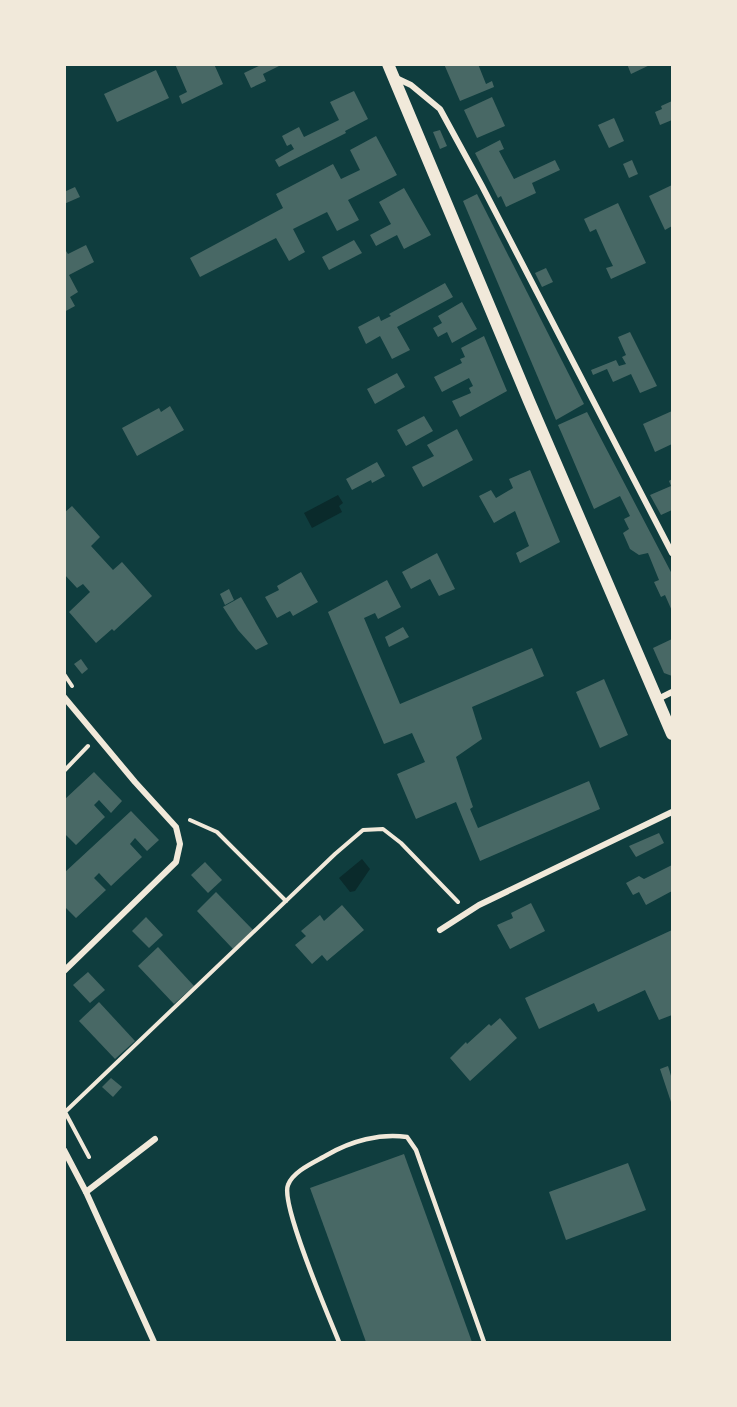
<svg xmlns="http://www.w3.org/2000/svg" width="737" height="1407" font-family="Overpass,sans-serif">
<style>
.water{fill:#0a2a2b}
.building{fill:#486865}
.lines{fill:none;stroke-linecap:round;stroke-linejoin:round}
.path{stroke:#f1e9da;stroke-width:4}
.service{stroke:#f1e9da;stroke-width:4.5}
.minor{stroke:#f1e9da;stroke-width:6}
.secondary{stroke:#f1e9da;stroke-width:12}
</style>
<rect width="100%" height="100%" fill="#0f3d3e"/>
<g class="water">
<polygon points="338,495 343,503 339,506 342,512 312,528 304,513"/>
<polygon points="362,859 370,869 355,891 350,892 339,878"/>
</g>
<g class="building">
<polygon points="175,64 214,64 223,84 182,104 179,96 187,92"/>
<polygon points="263,64 283,64 263,74 266,81 251,88 244,73"/>
<polygon points="444,64 478,64 486,84 492,81 494,87 460,101"/>
<polygon points="627,64 652,64 631,74"/>
<polygon points="156,70 169,98 117,122 104,94"/>
<polygon points="354,91 368,119 345,131 346,133 279,167 275,160 294,149 291,144 287,146 282,136 299,127 304,137 339,120 330,102"/>
<polygon points="492,97 505,126 477,138 464,110"/>
<polygon points="672,101 672,120 660,125 655,112 662,109 661,106"/>
<polygon points="614,118 624,141 609,148 598,125"/>
<polygon points="440,130 447,146 440,149 433,132"/>
<polygon points="376,136 397,175 348,200 359,220 337,231 327,212 293,229 305,252 289,261 276,238 200,277 190,258 283,208 276,194 333,164 341,179 360,170 350,150"/>
<polygon points="500,140 504,149 499,151 514,179 555,160 560,170 532,183 536,193 506,207 501,196 498,198 475,153"/>
<polygon points="632,160 638,174 629,178 623,164"/>
<polygon points="672,185 672,226 665,230 649,196"/>
<polygon points="75,187 80,197 64,204 64,192"/>
<polygon points="404,188 431,235 404,249 397,235 376,246 370,235 391,224 379,202"/>
<polygon points="477,194 584,404 556,420 463,201"/>
<polygon points="618,203 646,263 611,279 606,268 613,266 608,256 596,229 590,232 584,219"/>
<polygon points="354,240 362,253 329,270 322,257"/>
<polygon points="86,245 94,262 69,275 78,292 70,297 75,306 64,312 64,248 68,254"/>
<polygon points="546,268 553,282 542,287 535,273"/>
<polygon points="445,283 453,297 397,327 410,350 392,359 380,336 366,344 358,327 379,316 381,321 391,316 389,314"/>
<polygon points="462,302 477,329 452,343 447,332 438,337 433,328 442,323 438,316"/>
<polygon points="630,332 657,386 640,393 631,374 613,382 607,369 593,375 591,370 616,360 619,366 626,364 622,357 626,355 618,337"/>
<polygon points="484,336 507,391 460,417 452,401 471,393 469,388 473,386 469,378 442,392 434,377 462,363 460,359 465,357 461,348"/>
<polygon points="397,373 405,387 375,404 367,389"/>
<polygon points="170,406 184,430 137,456 122,428 159,408 161,412"/>
<polygon points="672,411 672,444 655,452 643,424"/>
<polygon points="587,412 672,574 672,611 665,595 661,597 654,582 659,580 648,553 639,555 630,549 623,533 629,529 624,519 630,516 620,496 594,509 562,434 558,425"/>
<polygon points="424,416 433,431 406,446 397,430"/>
<polygon points="457,429 473,460 423,487 412,467 434,456 427,445"/>
<polygon points="377,462 385,476 372,483 371,480 352,490 346,479"/>
<polygon points="530,470 560,542 520,563 516,553 529,546 515,511 494,523 479,496 491,490 496,498 513,488 509,479"/>
<polygon points="672,479 672,510 661,515 650,495 671,486 669,481"/>
<polygon points="72,506 100,537 91,546 113,570 122,562 152,596 114,631 112,629 96,643 69,612 90,592 83,584 77,588 64,574 64,513"/>
<polygon points="437,553 455,589 439,596 430,579 411,589 402,572"/>
<polygon points="301,572 318,602 293,616 290,611 277,618 265,597 279,590 277,586"/>
<polygon points="387,580 401,607 378,619 375,613 364,618 400,704 532,648 544,676 472,707 482,739 456,757 473,807 470,809 478,828 589,781 600,809 480,861 456,802 416,819 397,774 425,762 412,733 384,744 328,612"/>
<polygon points="229,589 234,600 225,605 220,594"/>
<polygon points="241,597 268,644 256,650 238,630 223,607"/>
<polygon points="403,627 409,637 389,647 385,637"/>
<polygon points="672,639 672,676 664,673 653,648"/>
<polygon points="81,659 88,669 82,674 74,664"/>
<polygon points="604,679 628,735 600,748 576,692"/>
<polygon points="94,772 122,801 111,813 99,800 94,805 105,817 76,845 64,833 64,800"/>
<polygon points="131,811 159,840 147,851 135,838 130,844 142,857 111,886 99,873 94,878 106,890 76,918 64,906 64,873"/>
<polygon points="659,833 664,843 636,857 629,846"/>
<polygon points="205,862 222,880 208,893 191,875"/>
<polygon points="672,865 672,891 646,905 639,892 633,895 626,883 639,876 644,879"/>
<polygon points="216,892 253,930 233,949 197,911"/>
<polygon points="531,903 545,931 510,949 497,925 513,918 511,913"/>
<polygon points="342,905 364,930 327,961 322,955 312,964 295,945 306,936 301,931 320,915 324,921"/>
<polygon points="146,917 163,935 149,948 132,931"/>
<polygon points="672,930 672,1015 659,1020 645,990 598,1012 594,1003 539,1029 525,998"/>
<polygon points="158,947 194,986 174,1004 138,966"/>
<polygon points="88,972 105,990 90,1003 73,985"/>
<polygon points="99,1002 135,1041 115,1059 79,1021"/>
<polygon points="500,1018 517,1038 470,1081 450,1058 466,1042 467,1044 489,1024 491,1026"/>
<polygon points="668,1066 672,1079 672,1105 660,1069"/>
<polygon points="111,1078 122,1087 113,1097 102,1087"/>
<polygon points="404,1154 472,1342 366,1342 310,1188"/>
<polygon points="628,1163 646,1210 566,1240 549,1192"/>
</g>
<g class="lines">
<g class="path">
<polyline points="64,674 72,686"/>
<polyline points="64,771 88,746"/>
<polyline points="190,820 217,832 286,901"/>
<polyline points="89,1157 65,1112 335,854 363,830 383,829 401,843 458,902"/>
</g>
<path class="service" d="M339 1342C329 1317 280 1204 288 1185 293 1171 315 1162 327 1155 351 1141 380 1133 407 1137L416 1150 484 1342"/>
<g class="minor">
<polyline points="394,77 411,85 440,109 482,186 672,553"/>
<polyline points="64,697 135,782 176,827 180,844 176,862 64,971"/>
<polyline points="658,699 672,692"/>
<polyline points="440,930 479,905 672,812"/>
<polyline points="64,1150 86,1192 154,1342"/>
<polyline points="86,1192 155,1139"/>
</g>
<polyline class="secondary" points="388,64 529,401 672,734"/>
</g>
<rect width="737" height="1407" fill="none" stroke="#f1e9da" stroke-width="132"/>
</svg>
